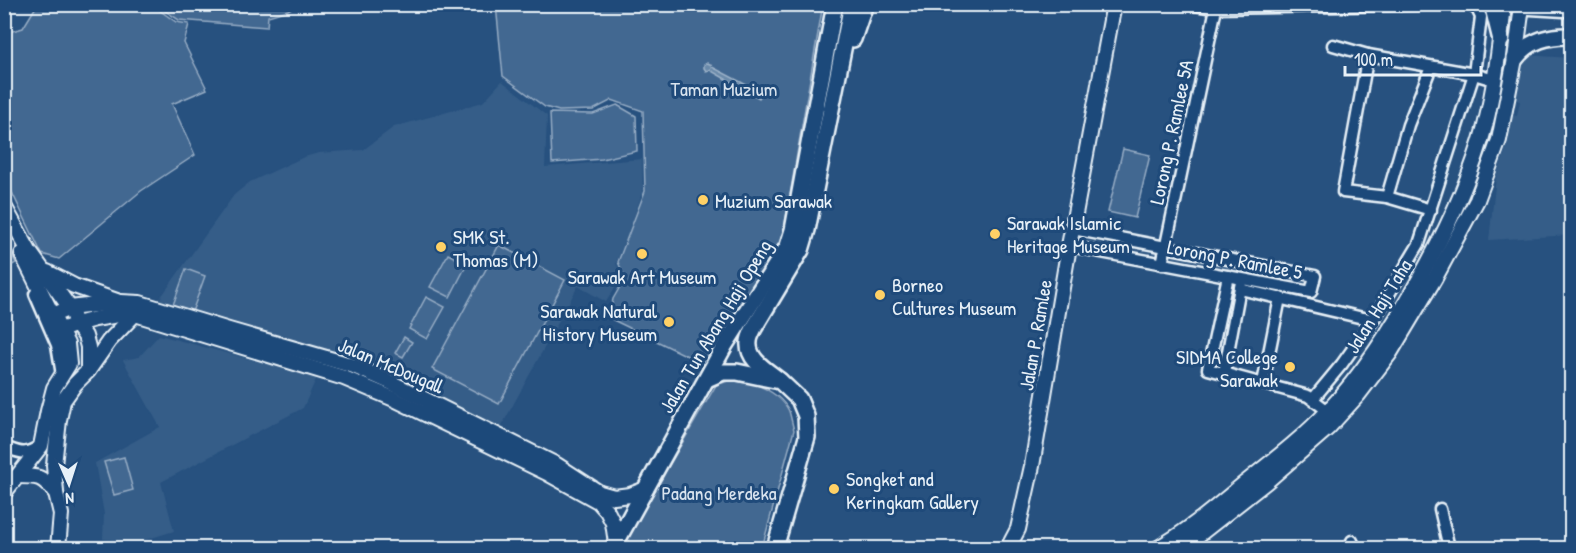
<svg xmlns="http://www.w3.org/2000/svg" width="1576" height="553" font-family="'Patrick Hand',sans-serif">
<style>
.built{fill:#355d88}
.green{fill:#436891;stroke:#96acc4;stroke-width:1.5}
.water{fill:#6b8aaa;stroke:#9db3c9;stroke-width:1.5}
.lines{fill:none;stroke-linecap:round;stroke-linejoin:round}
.street-casing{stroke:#e8f1f8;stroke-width:15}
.secondary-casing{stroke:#e8f1f8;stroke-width:18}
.primary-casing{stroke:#e8f1f8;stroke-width:20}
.street{stroke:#1f4a7a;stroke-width:10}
.secondary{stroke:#1f4a7a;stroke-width:14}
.primary{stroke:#1f4a7a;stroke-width:15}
.poi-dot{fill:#ffd166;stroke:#1f4a7a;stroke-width:2}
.labels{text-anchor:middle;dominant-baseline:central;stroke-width:6;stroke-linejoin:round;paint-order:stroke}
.park-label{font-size:20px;fill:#d8e3ee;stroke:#1f4a7a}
.street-label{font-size:20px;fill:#e8f1f8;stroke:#1f4a7a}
.poi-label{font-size:20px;fill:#e8f1f8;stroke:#1f4a7a;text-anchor:start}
</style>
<rect width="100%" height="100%" fill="#27517f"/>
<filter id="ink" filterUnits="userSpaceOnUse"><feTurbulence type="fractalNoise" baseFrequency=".0167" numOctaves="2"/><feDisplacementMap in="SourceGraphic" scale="12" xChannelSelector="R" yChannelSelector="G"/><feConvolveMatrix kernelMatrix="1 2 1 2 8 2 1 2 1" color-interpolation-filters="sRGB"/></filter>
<g filter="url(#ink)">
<g class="built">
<polygon points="1525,55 1571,58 1571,235 1489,240 1496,177 1508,143 1513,115 1517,116 1520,101 1516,100"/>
<polygon points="502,81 547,116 545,167 642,159 643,190 629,232 616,263 622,276 606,302 578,286 501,427 359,358 156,304 234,195 250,182 304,157 319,153 363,150 394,127 483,102"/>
<polygon points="159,335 317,377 303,408 161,482 174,531 135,543 103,539 104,514 95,463 160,427 123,360 139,357"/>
</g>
<g class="green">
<polygon points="37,5 152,5 176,22 189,24 184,43 207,89 172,104 195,155 141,191 59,259 42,254 5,178 5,33 23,28"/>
<polygon points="156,5 296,5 288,10 268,16 267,27 179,20"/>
<polygon points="496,5 821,5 822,10 783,235 779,244 702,363 609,318 613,299 625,278 618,262 645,191 643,111 612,100 593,110 559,111 545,107 503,76"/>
<polygon points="617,105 636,116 637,151 602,159 552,163 550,113 593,114"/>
<polygon points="1123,149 1150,155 1135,218 1108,212"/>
<polygon points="4,240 16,263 5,269 4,269"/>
<polygon points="499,245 565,280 499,404 432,369"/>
<polygon points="448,254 467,264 450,297 430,287"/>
<polygon points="186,269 205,276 192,312 173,305"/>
<polygon points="426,297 445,307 427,339 409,329"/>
<polygon points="404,337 412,342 403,357 395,353"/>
<path d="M737 378C755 383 780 392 789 411 791 417 792 424 794 430L762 548H621L716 385Z"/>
<polygon points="124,457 133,490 114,495 104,462"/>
</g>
<polygon class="water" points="707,63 710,64 712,67 762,93 759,98 710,70 706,71 704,68 704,65"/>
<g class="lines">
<defs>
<g id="street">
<polyline points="1187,4 1216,8 1458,4"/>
<polyline points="1333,45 1368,55 1474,74 1494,80"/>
<polyline points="1368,55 1343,192 1387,197 1431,210"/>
<polyline points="1387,197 1408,125 1431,67"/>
<polyline points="1069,246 1311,292 1315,276 1073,229"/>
<polyline points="1162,264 1216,8"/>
<polyline points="1228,276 1208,369 1308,396 1328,411"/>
<polyline points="1240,289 1363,318 1374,319"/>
<polyline points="35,294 57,345 62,375"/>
<polyline points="1224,373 1241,282"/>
<polyline points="1263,383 1280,298"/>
<polyline points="1313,399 1342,364 1374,319 1419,244 1474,74 1481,17 1477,9 1468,4"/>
<path d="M4 447C22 453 23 456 40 446"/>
<polyline points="4,469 12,483"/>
<polyline points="1440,509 1449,548"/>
<polyline points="1352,541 1355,548"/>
</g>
<g id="secondary">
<polyline points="4,206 29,251 70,308 76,324 85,336 88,347 88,371 75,384 63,401 59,420 54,465 56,493 61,514 58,548"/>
<polyline points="47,272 74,286 117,301"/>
<polyline points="53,315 70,308 121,302 140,303 229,330 354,366 388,381 557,465 600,493 614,497 630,495 646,489"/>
<path d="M61 330C85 320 108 315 135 314L344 378 394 399 549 474 598 501 607 511 613 523 616 543"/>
<polyline points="88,371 109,341 135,314"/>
<path d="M17 476C39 476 42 476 56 493"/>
<polyline points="4,493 41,446 48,411 54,388 69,364 67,344 22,254"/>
<polyline points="1008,548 1018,529 1032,466 1069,246 1114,4"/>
<path d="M1158 548C1190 530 1217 506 1245 483 1274 460 1303 438 1328 411 1365 371 1395 324 1421 276 1447 229 1471 179 1485 126 1495 86 1500 45 1504 4"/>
<polyline points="1182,548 1266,482 1328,428 1358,395 1390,353 1435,278 1477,200 1499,140 1515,59 1522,6"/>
</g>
<g id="primary">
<polyline points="1492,4 1501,40"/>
<polyline points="1517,4 1522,6 1572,9"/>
<polyline points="853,39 865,4"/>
<path d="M1515 59C1529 40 1549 35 1572 36"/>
<polyline points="707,379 723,372 737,372 780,381 799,399 806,416 807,437 775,548"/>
<path d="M780 381C768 371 747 360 749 342 749 338 752 332 754 328L801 250 807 230 852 4"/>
<polyline points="613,548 725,345 788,246 793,230 835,4"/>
</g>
</defs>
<use href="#street" class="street-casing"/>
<use href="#secondary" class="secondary-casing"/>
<use href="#primary" class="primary-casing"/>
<use href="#street" class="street"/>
<use href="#secondary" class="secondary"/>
<use href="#primary" class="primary"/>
</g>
</g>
<g class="poi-dot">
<circle cx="703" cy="200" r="6"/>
<circle cx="995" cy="234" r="6"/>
<circle cx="441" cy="247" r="6"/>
<circle cx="642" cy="254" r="6"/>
<circle cx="880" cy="295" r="6"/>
<circle cx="669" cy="322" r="6"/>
<circle cx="1290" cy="367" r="6"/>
<circle cx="834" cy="489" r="6"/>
</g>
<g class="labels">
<g class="park-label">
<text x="724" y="88">Taman Muzium</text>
<text x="719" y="492">Padang Merdeka</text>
</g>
<g class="street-label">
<text transform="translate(1171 132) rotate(-78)">Lorong P. Ramlee 5A</text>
<text transform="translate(1235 259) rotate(11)">Lorong P. Ramlee 5</text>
<text transform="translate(1378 306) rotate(-58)">Jalan Haji Taha</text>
<text transform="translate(715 326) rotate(-59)">Jalan Tun Abang Haji Openg</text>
<text transform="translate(1035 335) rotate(-80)">Jalan P. Ramlee</text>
<text transform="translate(391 365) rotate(23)">Jalan McDougall</text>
</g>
<g class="poi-label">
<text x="715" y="200">Muzium Sarawak</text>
<text x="1007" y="222">Sarawak Islamic<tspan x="1007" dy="23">Heritage Museum</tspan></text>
<text x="453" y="236">SMK St.<tspan x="453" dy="23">Thomas (M)</tspan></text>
<text x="642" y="276" text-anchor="middle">Sarawak Art Museum</text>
<text x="892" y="284">Borneo<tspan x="892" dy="23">Cultures Museum</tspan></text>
<text x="657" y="310" text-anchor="end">Sarawak Natural<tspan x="657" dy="23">History Museum</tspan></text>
<text x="1278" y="356" text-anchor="end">SIDMA College<tspan x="1278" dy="23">Sarawak</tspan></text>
<text x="846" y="478">Songket and<tspan x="846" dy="23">Keringkam Gallery</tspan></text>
</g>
</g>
<rect width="1576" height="553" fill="none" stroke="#1f4a7a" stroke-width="24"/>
<rect x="12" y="12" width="1552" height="529" fill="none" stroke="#e8f1f8" stroke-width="2" filter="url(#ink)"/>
<g transform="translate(69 484) rotate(177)" stroke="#1f4a7a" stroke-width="4.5" paint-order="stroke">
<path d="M0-4.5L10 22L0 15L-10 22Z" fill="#e8f1f8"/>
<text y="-9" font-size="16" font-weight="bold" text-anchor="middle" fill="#e8f1f8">N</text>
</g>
<path d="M1345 66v9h136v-9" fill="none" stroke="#e8f1f8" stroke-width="3"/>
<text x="1354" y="66" font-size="18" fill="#e8f1f8" stroke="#1f4a7a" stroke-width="4.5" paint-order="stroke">100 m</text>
</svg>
